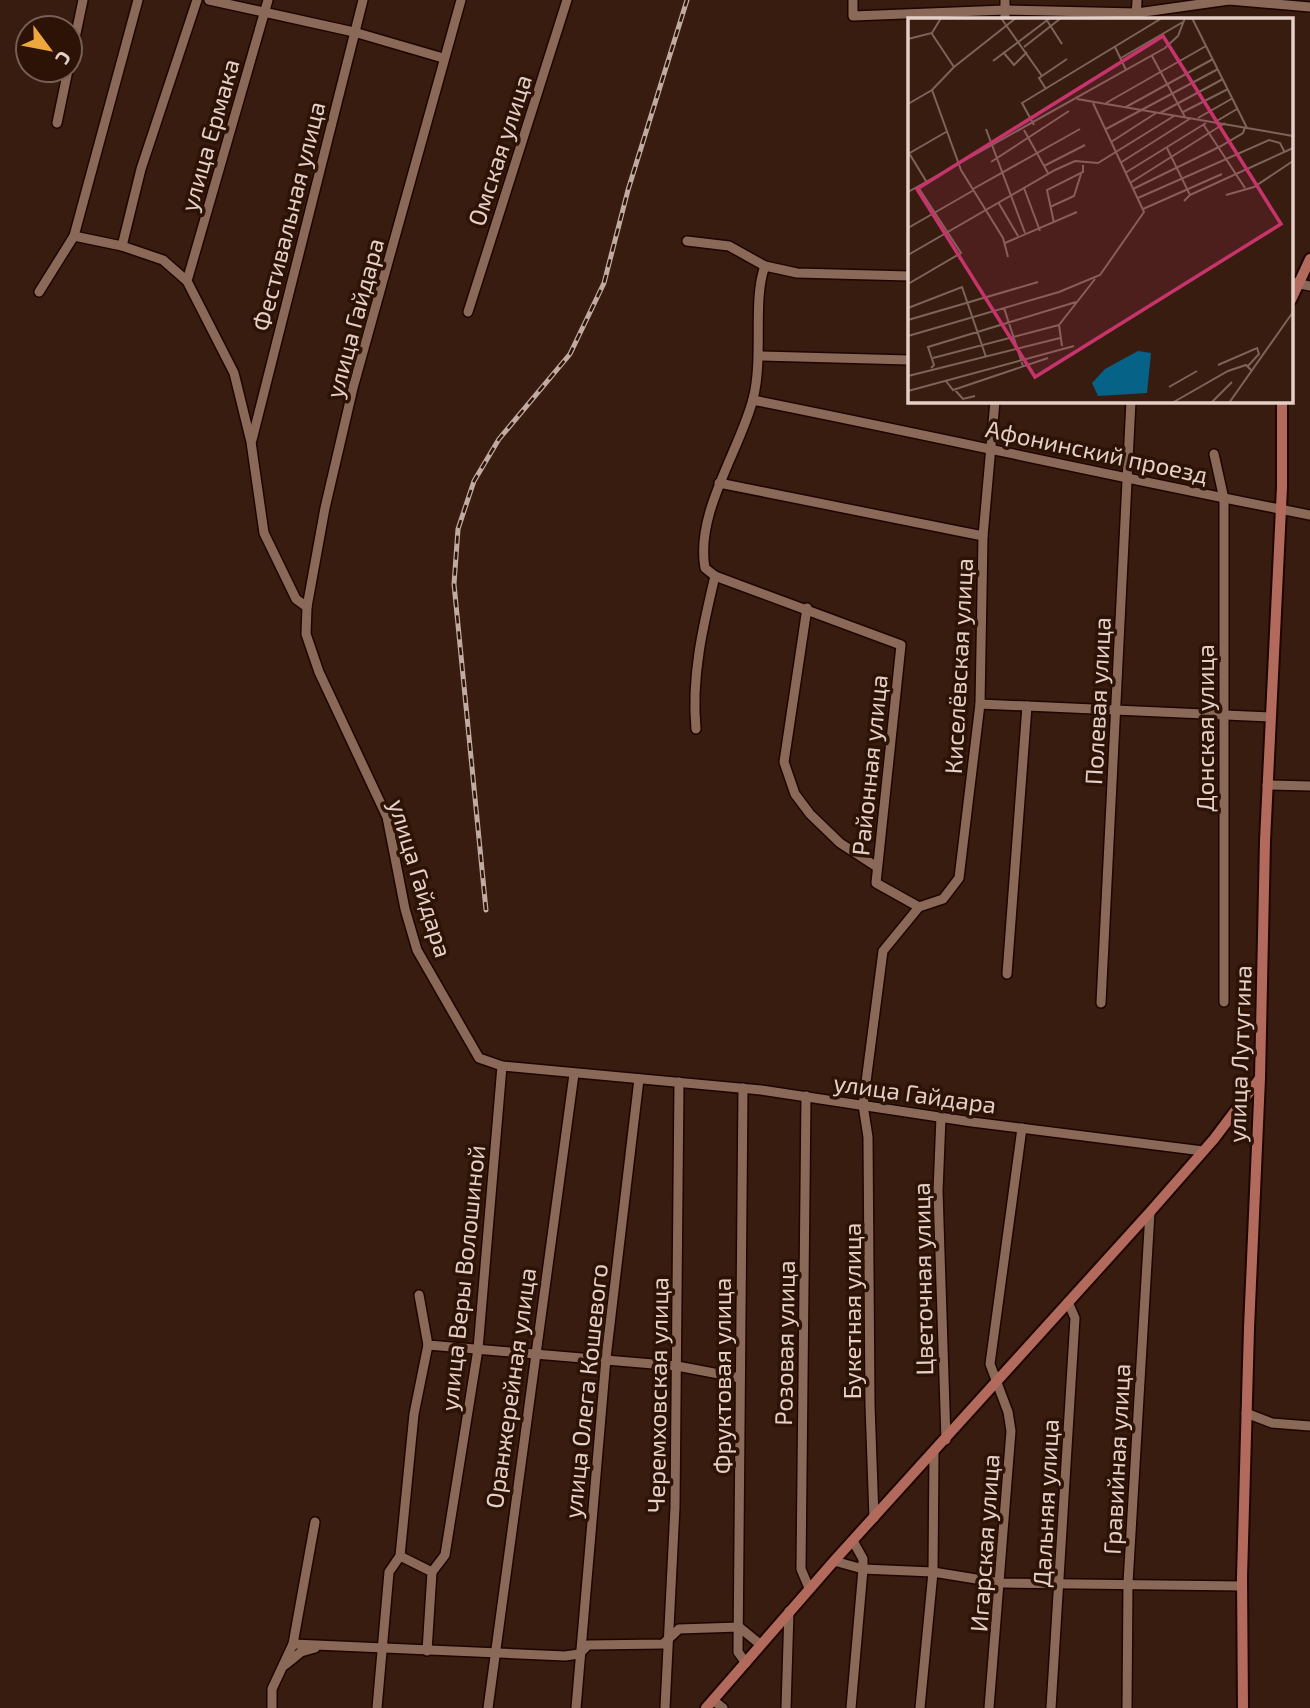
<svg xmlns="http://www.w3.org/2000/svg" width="1310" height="1708" font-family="'Exo 2',sans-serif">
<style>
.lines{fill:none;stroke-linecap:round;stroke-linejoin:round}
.minor-casing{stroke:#1e0500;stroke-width:12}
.major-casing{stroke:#1e0500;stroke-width:14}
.minor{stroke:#8a6959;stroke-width:9}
.major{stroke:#b26a5d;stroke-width:10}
.rail-casing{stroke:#c0aba2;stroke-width:5}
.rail{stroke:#2d1306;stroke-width:2.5;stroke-dasharray:8;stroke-linecap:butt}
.labels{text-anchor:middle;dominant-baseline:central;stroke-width:7;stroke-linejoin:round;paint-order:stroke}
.street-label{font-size:24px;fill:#e4d0c8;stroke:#2d1306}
.inset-road{fill:none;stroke:#7d6459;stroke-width:2}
.view{fill:#c7346b;fill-opacity:0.15;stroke:#c7346b;stroke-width:3.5}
.inset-edge{fill:none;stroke:#e4d0c8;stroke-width:3.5}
</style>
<rect width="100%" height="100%" fill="#381c0f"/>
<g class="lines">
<defs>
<g id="minor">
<polyline points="209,0 354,32 443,58"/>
<polyline points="461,0 353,388 325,508 307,607 306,634 319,672 387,817 405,909 417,950 479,1058 502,1066 761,1090 972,1122 1203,1151"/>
<polyline points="853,0 853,16 1005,10 1137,13 1229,0 1310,7"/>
<polyline points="1005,19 1005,0"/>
<polyline points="1136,19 1137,0"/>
<polyline points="70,62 83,0"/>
<polyline points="57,123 68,70"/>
<polyline points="74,236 122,246 163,260 187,281 234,373 251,442 264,533 296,599 307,607"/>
<polyline points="687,241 729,246 765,266 797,273 909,276"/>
<polyline points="122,246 141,169 197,0"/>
<path d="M765 266C752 300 764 357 753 399 740 450 695 513 705 568L715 576 901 645 876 883 919 907"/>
<polyline points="187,281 268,0"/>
<polyline points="1291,282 1310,286"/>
<polyline points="39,292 74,236 138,0"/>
<polyline points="468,312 567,0"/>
<polyline points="761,356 909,360"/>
<path d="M753 400C939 437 1124 479 1310 515"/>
<polyline points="252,440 363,0"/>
<polyline points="1214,454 1224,499 1224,1002"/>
<polyline points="719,483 983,536"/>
<polyline points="807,608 784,762 795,794 810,814 840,843 877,867"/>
<polyline points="980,704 1270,717"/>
<path d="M696 729C691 677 703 626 715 576"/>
<polyline points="1267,785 1310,786"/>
<polyline points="1007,974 1027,706"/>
<polyline points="1101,1003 1131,401"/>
<polyline points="743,1088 738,1652 746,1663"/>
<polyline points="806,1096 801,1569 809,1588"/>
<polyline points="941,1117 938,1191 946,1440"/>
<polyline points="419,1295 428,1345 677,1366 740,1378"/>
<polyline points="1246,1413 1272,1423 1310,1426"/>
<polyline points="874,1518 870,1405 868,1137 863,1105 883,951 919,907 943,899 959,878 980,704 983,536 995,401"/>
<polyline points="400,1556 432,1572 427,1651"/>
<polyline points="834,1561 863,1569 933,1572 1001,1583 1242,1586"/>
<polyline points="432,1572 445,1555 478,1349 502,1066"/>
<polyline points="293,1644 565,1656 579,1654 588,1645 663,1644 679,1629 739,1627 761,1645"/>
<polyline points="285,1665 301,1652 315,1648"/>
<polyline points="713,1700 723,1708"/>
<polyline points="272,1708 272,1689 293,1644 315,1522"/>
<polyline points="377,1708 389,1572 400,1556 414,1414 428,1345"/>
<polyline points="488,1708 574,1074"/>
<polyline points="576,1708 606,1358 639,1079"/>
<polyline points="665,1708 675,1507 679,1082"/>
<polyline points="786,1708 789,1611"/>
<polyline points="851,1708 863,1569 863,1559 853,1541"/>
<polyline points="920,1708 933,1572 934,1453"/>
<polyline points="989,1708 1011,1431 1008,1412 990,1364 1022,1128"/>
<polyline points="1051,1708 1075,1318 1068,1302"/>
<polyline points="1127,1708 1128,1583 1150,1212"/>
</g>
<g id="major">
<polyline points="1291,300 1310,259"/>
<polyline points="706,1708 834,1561 1150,1212 1214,1139 1260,1078"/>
<polyline points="1243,1708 1242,1577 1249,1328 1260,1078 1265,841 1282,487 1282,401"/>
</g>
</defs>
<use href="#minor" class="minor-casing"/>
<use href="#major" class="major-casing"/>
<use href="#minor" class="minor"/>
<use href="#major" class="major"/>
<defs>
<polyline id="rail" points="486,910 454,584 458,529 474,481 499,439 570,354 604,283 628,190 687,0"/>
</defs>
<use href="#rail" class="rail-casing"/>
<use href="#rail" class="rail"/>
</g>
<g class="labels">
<g class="street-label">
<text transform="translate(209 135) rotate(-74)">улица Ермака</text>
<text transform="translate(499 150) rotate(-72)">Омская улица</text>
<text transform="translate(288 216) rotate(-76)">Фестивальная улица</text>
<text transform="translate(354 318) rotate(-75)">улица Гайдара</text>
<text transform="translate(1097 451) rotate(12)">Афонинский проезд</text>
<text transform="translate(958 666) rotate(-87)">Киселёвская улица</text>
<text transform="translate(1097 701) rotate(-87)">Полевая улица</text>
<text transform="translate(1204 728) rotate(-90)">Донская улица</text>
<text transform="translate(869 765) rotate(-84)">Районная улица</text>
<text transform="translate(421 878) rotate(73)">улица Гайдара</text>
<text transform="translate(1239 1054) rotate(-88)">улица Лутугина</text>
<text transform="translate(915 1093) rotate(8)">улица Гайдара</text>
<text transform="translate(462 1278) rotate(-84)">улица Веры Волошиной</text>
<text transform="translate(922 1279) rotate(-91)">Цветочная улица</text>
<text transform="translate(851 1311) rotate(-90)">Букетная улица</text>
<text transform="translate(784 1343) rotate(-89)">Розовая улица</text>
<text transform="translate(721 1376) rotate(-90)">Фруктовая улица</text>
<text transform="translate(510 1388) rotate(-82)">Оранжерейная улица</text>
<text transform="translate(585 1391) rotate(-84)">улица Олега Кошевого</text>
<text transform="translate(657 1395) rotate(-89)">Черемховская улица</text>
<text transform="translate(1116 1459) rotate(-87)">Гравийная улица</text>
<text transform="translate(1045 1503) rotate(-87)">Дальняя улица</text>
<text transform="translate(984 1543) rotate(-86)">Игарская улица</text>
</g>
</g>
<g transform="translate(908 18)">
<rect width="385" height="385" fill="#381c0f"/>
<path d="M230 333 243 335 239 375 190 378 184 365 197 351Z" fill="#066287"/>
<path class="inset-road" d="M93 0 134 58M284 0 339 110 385 118M138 1 154 26M24 16 46 49M0 21 24 15 33 0M116 29 153 0M207 29 218 52M95 34 106 47 119 34M244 38 277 99M213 40 275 4M85 43 142 0M138 71 131 60 159 41M24 72 53 152 95 220 100 239M169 81 339 110M198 85 298 28M0 86 24 72 46 49 108 0M218 89 305 41M275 94 320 71M252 95 315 61M290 100 325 80M307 104 329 91M295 106 337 170M126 107 114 85 254 0M78 111 117 215M198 111 310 51M116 112 140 155M203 124 248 95M259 130 282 177 276 183M1 135 18 163M0 136 38 114M83 144 161 93M212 145 283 100M136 148 177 127M217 155 298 105M222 165 317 105M116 170 132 213M65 171 172 111M225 171 313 128 335 115 337 109M0 174 257 30 270 18 277 0M282 177 385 130M318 177 346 169 385 143M230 180 361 122 372 125 376 133M90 184 110 218M142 189 166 178 173 156M235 191 314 156M146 205 139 172 175 154V147M0 210 66 172M97 225 169 194M0 237 147 152 167 143 190 145 266 98M0 266 53 235 10 169M0 290 54 269 78 339M96 290 115 348M0 302 130 264M0 318 151 274 192 257 236 194 185 85M154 328 151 307 187 261M25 340 151 307M310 347 349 330 351 336 340 348M23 350 26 347 20 329 168 284M0 358 152 320M38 363 45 372 140 340M261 369 289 353M46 371 55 381 67 378M0 373 166 328M264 385 320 353 338 347 344 353M303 385 324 364M321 385 385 294"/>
<path class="view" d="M255 18 373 206 127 359 9 171Z"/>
<rect width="385" height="385" class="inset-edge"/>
</g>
<g transform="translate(49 49) rotate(122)"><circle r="33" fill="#2d1306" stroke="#765f54" stroke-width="2"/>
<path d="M0-5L12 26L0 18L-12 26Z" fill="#eea73d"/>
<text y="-10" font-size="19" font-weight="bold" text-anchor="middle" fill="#e4d0c8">С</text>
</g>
</svg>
